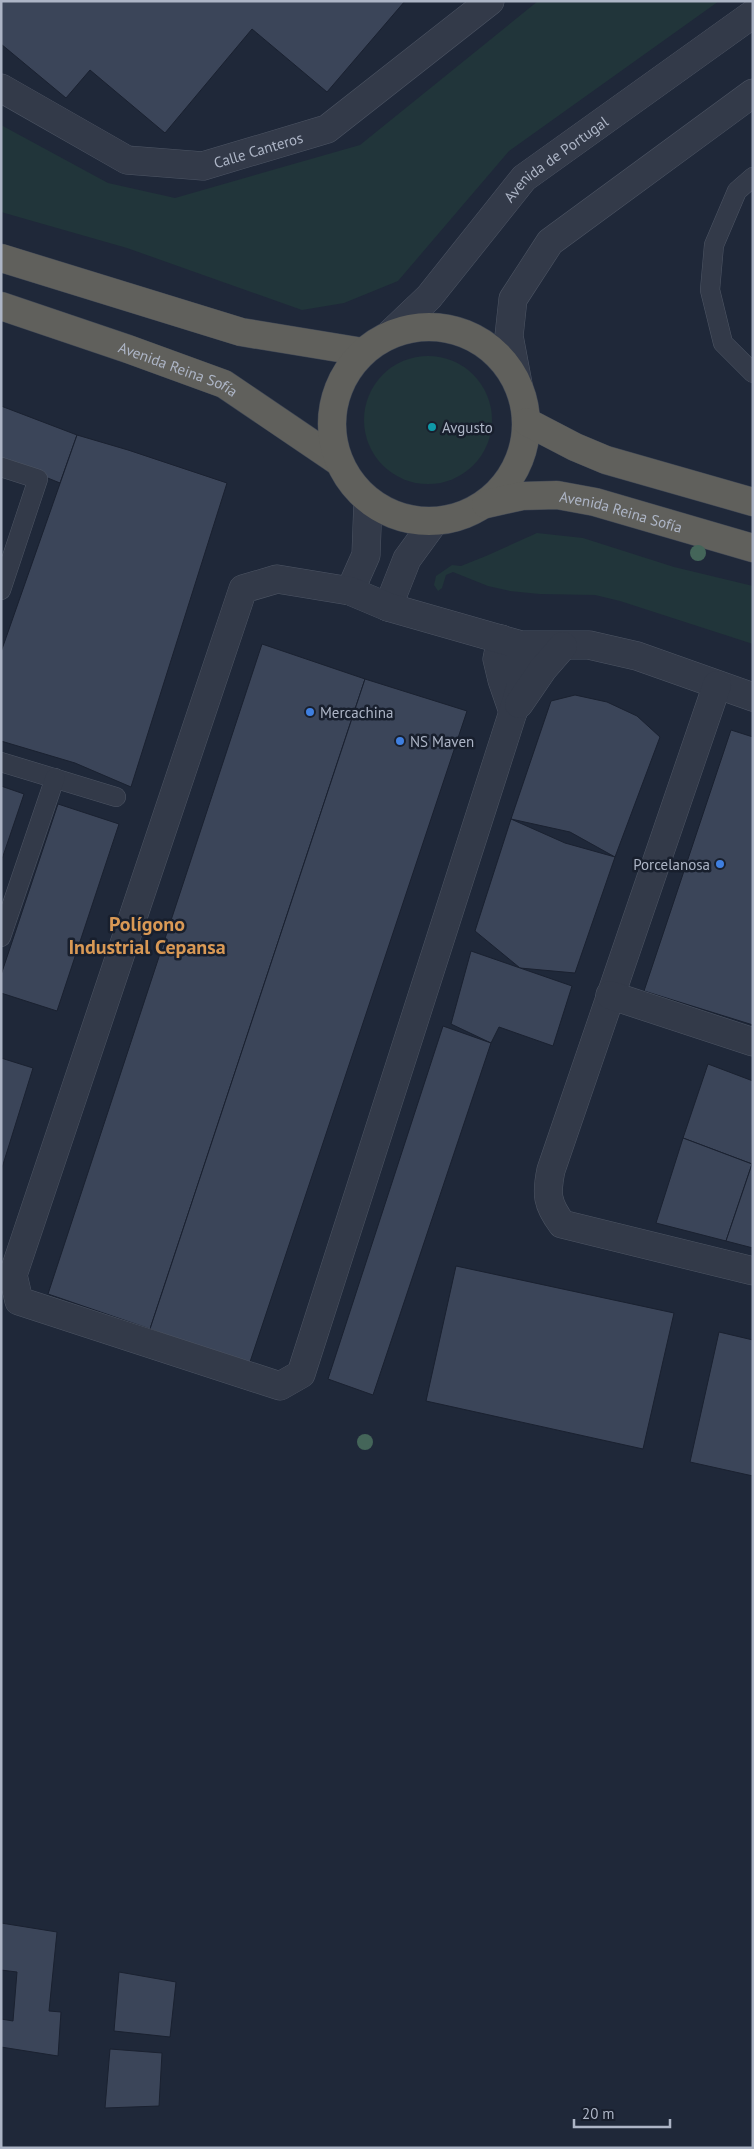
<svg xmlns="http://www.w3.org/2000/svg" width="754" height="2149" font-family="'PT Sans',sans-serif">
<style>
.green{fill:#21353a}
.building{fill:#3b4559;stroke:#1a2130}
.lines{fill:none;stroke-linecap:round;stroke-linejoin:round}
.service-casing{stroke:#4d5564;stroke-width:20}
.minor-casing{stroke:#4d5564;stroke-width:29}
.trunk-casing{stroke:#3d4554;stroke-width:29}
.service{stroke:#333a49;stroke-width:19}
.minor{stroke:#333a49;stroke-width:28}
.trunk{stroke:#60605c;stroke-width:28}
.tree{fill:#446559}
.culture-dot{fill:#0f9aa8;stroke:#181f2d;stroke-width:2}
.shop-dot{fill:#3f7fe0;stroke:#181f2d;stroke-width:2}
.labels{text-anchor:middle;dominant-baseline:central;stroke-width:5;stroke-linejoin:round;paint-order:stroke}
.street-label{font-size:15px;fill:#adb5c6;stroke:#181f2d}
.poi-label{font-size:15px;fill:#adb5c6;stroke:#181f2d;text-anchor:start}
.district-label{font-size:20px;font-weight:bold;fill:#d99955;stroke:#181f2d}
</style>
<rect width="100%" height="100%" fill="#1f2839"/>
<g class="green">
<polygon points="538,1 719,1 509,151 398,281 344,303 302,310 127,248 1,212 1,125 108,183 175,198 360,145"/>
<circle cx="428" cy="420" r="64"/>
<polygon points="537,533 583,538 674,567 753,586 753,644 620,601 595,595 540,594 510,591 488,586 453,572 446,575 442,588 438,591 434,585 436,576 452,565 461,566 486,556"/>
</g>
<g class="building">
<polygon points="1,1 405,1 327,92 252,29 165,133 90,70 66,98 1,44"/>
<polygon points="1,406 77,435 60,483 1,459"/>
<polygon points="77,435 128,450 227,483 131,787 75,763 1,741 1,652"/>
<polygon points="262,644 365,679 150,1329 48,1294"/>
<polygon points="365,679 467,711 249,1365 150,1329"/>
<polygon points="575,695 607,702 637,716 660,737 615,857 570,832 511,819 551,701"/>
<polygon points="731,730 753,737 753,1025 644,991"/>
<polygon points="1,786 24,794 1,862"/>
<polygon points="58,804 119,824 57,1011 1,993 1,975"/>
<polygon points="511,819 565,843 615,857 575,973 520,968 475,931"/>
<polygon points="471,951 572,986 553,1046 499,1027 491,1043 451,1024"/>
<polygon points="443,1026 491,1043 373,1395 328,1379"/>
<polygon points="1,1058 33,1068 1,1171"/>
<polygon points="708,1064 753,1081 752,1164 683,1138"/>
<polygon points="683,1138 752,1164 726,1241 656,1223"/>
<polygon points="752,1164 753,1164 753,1248 726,1241"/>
<polygon points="456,1266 674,1313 643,1449 426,1401"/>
<polygon points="719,1332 753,1340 753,1476 690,1462"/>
<polygon points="1,1923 57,1932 49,2011 61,2012 58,2056 1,2047 1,2019 13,2021 17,1972 1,1970"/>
<polygon points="119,1972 176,1982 170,2037 114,2031"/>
<polygon points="110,2049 162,2053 159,2106 105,2108"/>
</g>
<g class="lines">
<defs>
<g id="service">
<polyline points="753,177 737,191 714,245 710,290 723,343 753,373"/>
<polyline points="1,467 38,479 1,590"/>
<polyline points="1,762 116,797"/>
<polyline points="1,937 55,778"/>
</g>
<g id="minor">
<path id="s1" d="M1 88 127 160 203 166 327 129 490 1"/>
<path id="s2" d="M389 335 429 297 524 178 753 14"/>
<polyline points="518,384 509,336 513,299 550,242 753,93"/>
<polyline points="350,591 366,555 368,501"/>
<polyline points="388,607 407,559 434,522"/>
<polyline points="501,639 497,659 502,680 513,712"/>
<polyline points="521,645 521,685 513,712 301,1374 280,1386 19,1301 13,1275 243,589 277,579 350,591 388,607 521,645 589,645 637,656 753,697"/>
<path d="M717 685 551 1170C546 1194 547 1204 562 1224L753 1271"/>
<polyline points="519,704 543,669 563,646"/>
<polyline points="610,995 753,1042"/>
</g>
<g id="trunk">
<polyline points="1,258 241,332 363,352"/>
<path id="s3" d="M1 306 128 349 224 384 339 462"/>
<circle cx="429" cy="424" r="97"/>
<polyline points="527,422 575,447 606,460 753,502"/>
<path id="s4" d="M486 504 522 496 557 495 595 502 753 548"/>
</g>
</defs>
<use href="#service" class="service-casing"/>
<use href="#minor" class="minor-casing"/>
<use href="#trunk" class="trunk-casing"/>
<use href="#service" class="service"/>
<use href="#minor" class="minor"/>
<use href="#trunk" class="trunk"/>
</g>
<g class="tree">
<circle cx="698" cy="553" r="8"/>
<circle cx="365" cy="1442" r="8"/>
</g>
<circle class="culture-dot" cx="432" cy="427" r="5"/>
<g class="shop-dot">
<circle cx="310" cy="712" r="5"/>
<circle cx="400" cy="741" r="5"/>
<circle cx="720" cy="864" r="5"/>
</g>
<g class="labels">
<g class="street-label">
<text stroke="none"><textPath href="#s1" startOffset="279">Calle Canteros</textPath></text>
<text stroke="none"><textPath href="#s2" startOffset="244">Avenida de Portugal</textPath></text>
<text stroke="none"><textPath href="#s3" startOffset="188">Avenida Reina Sofía</textPath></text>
<text stroke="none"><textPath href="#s4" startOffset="138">Avenida Reina Sofía</textPath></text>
</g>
<g class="poi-label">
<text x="442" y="427">Avgusto</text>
<text x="320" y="712">Mercachina</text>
<text x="410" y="741">NS Maven</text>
<text x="710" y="864" text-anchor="end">Porcelanosa</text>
</g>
<g class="district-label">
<text x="147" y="924">Polígono<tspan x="147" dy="23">Industrial Cepansa</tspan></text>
</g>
</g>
<rect width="754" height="2149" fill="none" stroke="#adb5c6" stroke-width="5"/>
<path d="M574 2119v8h96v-8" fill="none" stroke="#adb5c6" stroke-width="2.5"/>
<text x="582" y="2119" font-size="15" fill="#adb5c6" stroke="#181f2d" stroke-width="4" paint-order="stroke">20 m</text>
</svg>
